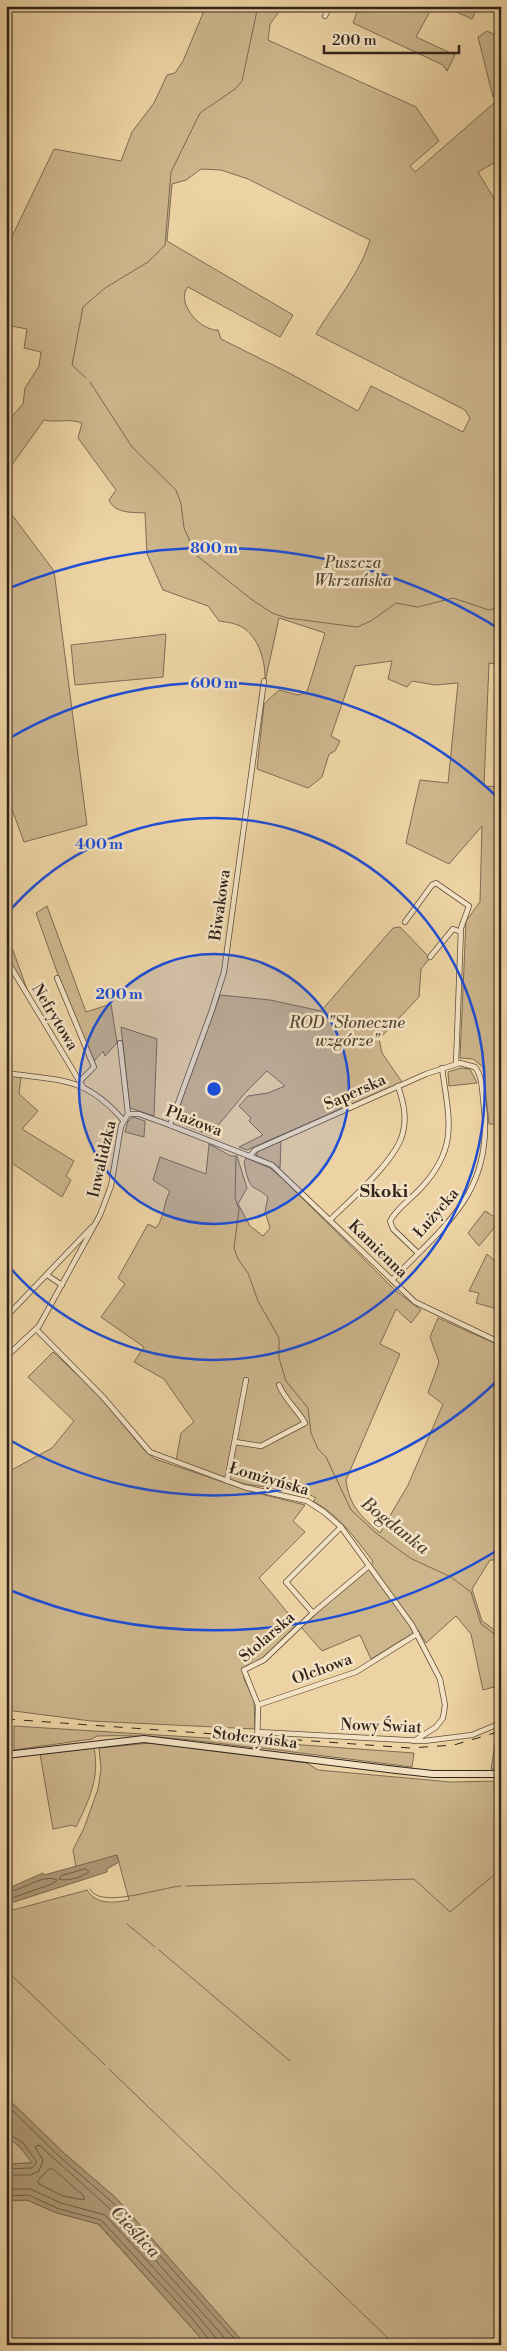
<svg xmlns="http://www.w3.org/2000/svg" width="507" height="2351" font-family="'Libre Bodoni',serif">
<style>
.green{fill:#cdb58c;stroke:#7e6c54;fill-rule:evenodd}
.water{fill:#ad9775;stroke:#7b6951}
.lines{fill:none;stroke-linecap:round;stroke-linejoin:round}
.shore{stroke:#6e5d48;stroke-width:1}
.stream{stroke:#7b6951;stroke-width:1}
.street-casing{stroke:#5f4f3e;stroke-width:6}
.secondary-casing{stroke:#30231c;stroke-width:8}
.street{stroke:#f3e2c3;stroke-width:4.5}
.secondary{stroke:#f3e2c3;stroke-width:6}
.rail{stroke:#30231c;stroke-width:1;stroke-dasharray:9 9;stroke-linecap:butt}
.ring{fill:none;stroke:#1d4ed8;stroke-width:2.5}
.labels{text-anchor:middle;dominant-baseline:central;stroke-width:5;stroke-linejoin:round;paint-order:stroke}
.park-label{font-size:16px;font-style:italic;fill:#574838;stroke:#f3e2c3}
.street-label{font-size:16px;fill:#30231c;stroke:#f3e2c3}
.neighbourhood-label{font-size:18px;font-weight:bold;fill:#30231c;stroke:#f3e2c3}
.water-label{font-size:18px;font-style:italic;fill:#564637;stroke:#f3e2c3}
.centre{fill:#1d4ed8;stroke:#f3e2c3;stroke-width:2.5}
.ring-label{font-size:15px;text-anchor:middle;font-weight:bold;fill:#1d4ed8;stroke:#f3e2c3;stroke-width:5;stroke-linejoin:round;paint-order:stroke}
</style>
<rect width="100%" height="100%" fill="#edd3a3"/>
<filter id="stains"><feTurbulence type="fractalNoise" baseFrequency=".004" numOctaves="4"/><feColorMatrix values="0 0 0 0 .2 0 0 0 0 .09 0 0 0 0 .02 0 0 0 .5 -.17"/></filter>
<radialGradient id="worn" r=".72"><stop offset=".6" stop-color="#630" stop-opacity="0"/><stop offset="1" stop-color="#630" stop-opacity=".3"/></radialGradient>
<g class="green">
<path d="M206 6H283L270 24 268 40 416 107 439 141 410 166 415 172 494 103 501 120V159L478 172 501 210V665L489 663 484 786 501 787V1124H489L483 1067 473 1059 460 1058 466 921 480 902 482 826 449 864 406 843 420 780 448 783 458 683 435 685 412 681 407 687 388 679 392 661 355 666 331 736 340 741 335 751 329 754 322 777 308 788 257 769 264 704 279 690 298 695 307 692 325 633 279 618 265 682C266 662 259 637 242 627 235 623 226 622 219 621L208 606 163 590 147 554 145 513C132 512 115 514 109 500L116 490 78 438 82 423C69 418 58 423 44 420L6 473V423L23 404 25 388 39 366 41 352 24 348 27 329 6 325V249L54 149 121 161 132 132 154 103 167 75 175 73 183 61ZM201 169 221 170 248 179 370 240C360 274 334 303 316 334L465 410 470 418 463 432 371 386 358 411 291 374 221 339 218 330C200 331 175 302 188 287L280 337 293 315 167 241 172 184 186 180Z"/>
<polygon points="359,6 433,6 416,37 455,55 447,71 443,65 353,23"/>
<polygon points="454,6 478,6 472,19 452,10"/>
<polygon points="487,31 501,38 501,83 493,97 478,37"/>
<polygon points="6,507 54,571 87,825 24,842 6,793"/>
<polygon points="166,634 163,677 75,685 71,645"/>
<polygon points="47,906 86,1012 111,1004 117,1043 105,1056 103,1051 95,1060 93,1060 67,1000 36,913"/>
<polygon points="400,927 430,958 421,969 419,997 379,1039 382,1053 402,1082 247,1150 239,1147 263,1135 249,1121 251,1118 239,1106 248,1096 268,1093 285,1086 267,1071 245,1093 210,1135 174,1121 220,995 270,1000 321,1011 393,928"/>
<polygon points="6,931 28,992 6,955"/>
<polygon points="121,1027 157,1039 154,1116 130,1108"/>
<polygon points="461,1068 470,1069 477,1083 449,1086 448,1072"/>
<polygon points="6,1076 21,1077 19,1094 38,1111 22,1129 74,1161 66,1176 71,1180 62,1197 6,1159"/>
<polygon points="133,1117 145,1121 144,1137 125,1132 128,1121"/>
<polygon points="281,1141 280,1168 256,1155 258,1151"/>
<path d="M209 1144 231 1156H237L247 1188 238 1204 250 1226 263 1236 270 1228 265 1212 268 1197C263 1192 258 1190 253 1187 247 1182 246 1170 244 1162L246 1158 270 1168 282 1178 396 1291 421 1310 411 1323 396 1309 380 1344 400 1354 346 1480C349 1506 361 1516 380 1533L408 1485 443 1404 428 1393 439 1362 430 1337 438 1318 501 1346V1453L498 1455 501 1465V1560H490L472 1589 482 1621 499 1633 501 1631V1685L483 1690 471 1634 456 1616 426 1643 418 1630 371 1659 360 1635 322 1651 301 1627 373 1563 372 1560C354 1537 339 1515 313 1501L316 1498 307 1493 244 1484 176 1461 181 1433 194 1422 164 1379 134 1362 144 1347 101 1317 125 1284 118 1278 148 1224 156 1228C165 1216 163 1204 170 1191L153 1180 160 1157 206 1174Z"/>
<polygon points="485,1211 498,1219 499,1222 479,1246 468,1233"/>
<polygon points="487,1254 501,1266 501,1310 476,1303 479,1293 469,1291"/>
<polygon points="53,1352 96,1392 144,1450 155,1459 253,1492 305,1505 293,1521 305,1532 259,1578 297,1624 260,1661 245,1666 243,1670 244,1679 254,1700 255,1729 91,1721 6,1710 6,1473 52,1448 74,1421 28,1377"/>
<path d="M14 1726 255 1741V1748C202 1741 150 1734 97 1736L92 1739 14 1750Z"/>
<polygon points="501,1737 501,1769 491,1769 496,1739"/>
<polygon points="261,1742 414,1753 412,1767 261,1748"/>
<path d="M150 1743 307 1763 318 1770 451 1782 501 1781V2345H246L116 2198 65 2154 6 2097V1910L11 1903 13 1910 87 1890C96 1905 114 1903 129 1900L117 1855 76 1867 73 1850 84 1828 98 1789 101 1769 99 1748Z"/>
<path d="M94 1748C100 1778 89 1800 76 1827L72 1825 53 1829 40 1754Z"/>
<polygon points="6,2136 19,2146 33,2163 6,2164"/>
<polygon points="27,2200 57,2213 98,2224 207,2345 6,2345 6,2201"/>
</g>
<g class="water">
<polygon points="117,1855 119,1862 107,1869 107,1872 11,1903 6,1910 6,1887 11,1887 43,1873 44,1875"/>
<polygon points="6,2097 65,2154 116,2198 246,2345 207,2345 99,2224 57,2213 27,2200 6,2201 6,2164 32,2163 19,2146 6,2136"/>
</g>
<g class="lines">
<g class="shore">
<path d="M86 1869 89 1872C82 1877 67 1882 59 1879L61 1876Z"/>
<path d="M6 1892C21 1892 42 1873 57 1880L52 1884 6 1900"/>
<polyline points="6,2104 61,2158 112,2202 240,2345"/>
<polyline points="6,2132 23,2143 37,2162 32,2168 6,2169"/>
<polygon points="49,2169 53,2169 84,2196 84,2200 63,2196 39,2184 38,2181"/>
<polyline points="6,2175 31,2175 39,2171 43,2160 35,2147 39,2145 108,2207 231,2345"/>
<polyline points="6,2189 30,2189 61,2203 105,2215 196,2314 215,2337 216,2345"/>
<polyline points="6,2196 29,2195 59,2209 101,2220 192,2318 209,2340 210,2345"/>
</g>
<g class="stream">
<polyline points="86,378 72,365 83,307 105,288 148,262 165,245 171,172 200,113 235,89 242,81 258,6"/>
<polyline points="90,382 132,447 176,490 181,504 184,528 196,555 251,599 272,613 287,618 357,627 371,621 396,603 418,607 453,598 489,610 501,607"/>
<polyline points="236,1156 235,1198 239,1209 234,1248 238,1259 248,1273 258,1301 279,1338 279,1358 286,1381 308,1408 311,1433 318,1449 326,1457 351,1510 376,1533 410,1558 451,1577 471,1592 481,1624 501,1639"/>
<polyline points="186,1886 414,1879 450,1912 501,1869"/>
<path d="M90 1889C99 1910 162 1887 181 1886"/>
<polyline points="127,1924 155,1947"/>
<polyline points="159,1950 290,2061"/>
<polyline points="6,1970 105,2065"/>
<polyline points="109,2069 395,2345"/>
</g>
<defs>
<g id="street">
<polyline points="325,16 330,6"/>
<polyline points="405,922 432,885 436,883 469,906 461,928 456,1064"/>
<polyline points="430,957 453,929 461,932"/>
<polyline points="6,959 83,1087"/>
<polyline points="57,978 94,1067 80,1081"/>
<path d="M6 1073C60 1081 85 1076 123 1120"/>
<polyline points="128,1114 139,1114 164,1123 272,1165 415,1302 501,1343"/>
<polyline points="170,1125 212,1010 224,972 264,681"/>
<path d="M250 1156 255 1150 426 1074 460 1063 475 1067C483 1077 482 1094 484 1107 493 1192 446 1224 392 1280"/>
<path d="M330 1220C350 1200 398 1159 403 1132 407 1116 403 1101 398 1086"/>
<path d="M418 1253 393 1229 390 1221C396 1209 412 1198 421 1188 459 1147 449 1119 442 1068"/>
<polyline points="47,1275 62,1285"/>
<polyline points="6,1317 92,1227"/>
<polyline points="37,1330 103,1397 150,1452 244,1487 307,1501 324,1512 341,1527 412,1625 440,1679 445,1705 443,1718 436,1727 414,1741"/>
<polyline points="6,1357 39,1326 100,1215 111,1186 121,1126 128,1114 120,1043"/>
<path d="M235 1442 261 1446 305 1423C297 1409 285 1400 279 1385"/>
<polyline points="227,1481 246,1380"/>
<polyline points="313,1613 286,1582 341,1527"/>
<polyline points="258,1705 356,1672 417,1634"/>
<polyline points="258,1732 424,1741 472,1735 501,1723"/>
<polyline points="257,1752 258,1705 244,1670 264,1660 313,1613 369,1566"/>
</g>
<polyline id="secondary" points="6,1755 144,1739 396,1770 433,1774 501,1774"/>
</defs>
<use href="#street" class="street-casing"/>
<use href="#secondary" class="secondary-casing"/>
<use href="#street" class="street"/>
<use href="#secondary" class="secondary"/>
<polyline class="rail" points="6,1719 410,1748 454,1745 501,1731"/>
</g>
<circle cx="214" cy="1089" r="135" fill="#1d4ed8" fill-opacity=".12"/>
<g class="ring">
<circle cx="214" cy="1089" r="135"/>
<path d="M6 915A271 271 0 1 1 6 1263"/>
<path d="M499 1379A406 406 0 0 1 8 1439M8 739A406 406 0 0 1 499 799"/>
<path d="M501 1548A541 541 0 0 1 7 1589M7 589A541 541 0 0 1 501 630"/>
</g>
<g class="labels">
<g class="park-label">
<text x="353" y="563">Puszcza<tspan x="353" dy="18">Wkrzańska</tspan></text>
<text x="347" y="1023">ROD "Słoneczne<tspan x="347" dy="18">wzgórze"</tspan></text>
</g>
<g class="street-label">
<text transform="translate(220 905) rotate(-82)">Biwakowa</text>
<text transform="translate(55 1017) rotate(59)">Nefrytowa</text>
<text transform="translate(355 1092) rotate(-24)">Saperska</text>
<text transform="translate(194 1121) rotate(21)">Plażowa</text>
<text transform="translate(102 1159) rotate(-77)">Inwalidzka</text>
<text transform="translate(436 1213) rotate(-49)">Łużycka</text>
<text transform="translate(378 1249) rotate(44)">Kamienna</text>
<text transform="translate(269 1479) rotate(16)">Łomżyńska</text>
<text transform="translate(267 1637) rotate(-41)">Stolarska</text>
<text transform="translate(322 1669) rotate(-20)">Olchowa</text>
<text transform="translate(381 1726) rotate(2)">Nowy Świat</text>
<text transform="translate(255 1738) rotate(7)">Stołczyńska</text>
</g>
<g class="neighbourhood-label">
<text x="384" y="1191">Skoki</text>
</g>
<g class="water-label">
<text transform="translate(395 1526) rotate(38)">Bogdanka</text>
<text transform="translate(135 2232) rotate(47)">Cieślica</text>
</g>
</g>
<circle cx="214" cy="1089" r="8" class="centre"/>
<g class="ring-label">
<text x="214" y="553">800 m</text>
<text x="214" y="688">600 m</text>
<text x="99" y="849">400 m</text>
<text x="119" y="999">200 m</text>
</g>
<rect width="507" height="2351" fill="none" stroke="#edd3a3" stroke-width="25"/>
<rect x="8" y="8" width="492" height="2336" fill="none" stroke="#30231c" stroke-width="2.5"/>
<rect x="12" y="12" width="482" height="2326" fill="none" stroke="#30231c"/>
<path d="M324 45v8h135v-8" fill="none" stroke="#30231c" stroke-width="2.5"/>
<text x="332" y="45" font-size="15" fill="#30231c" stroke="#f3e2c3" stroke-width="4" paint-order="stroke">200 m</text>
<rect width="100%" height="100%" filter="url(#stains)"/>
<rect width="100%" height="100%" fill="url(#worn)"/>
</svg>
